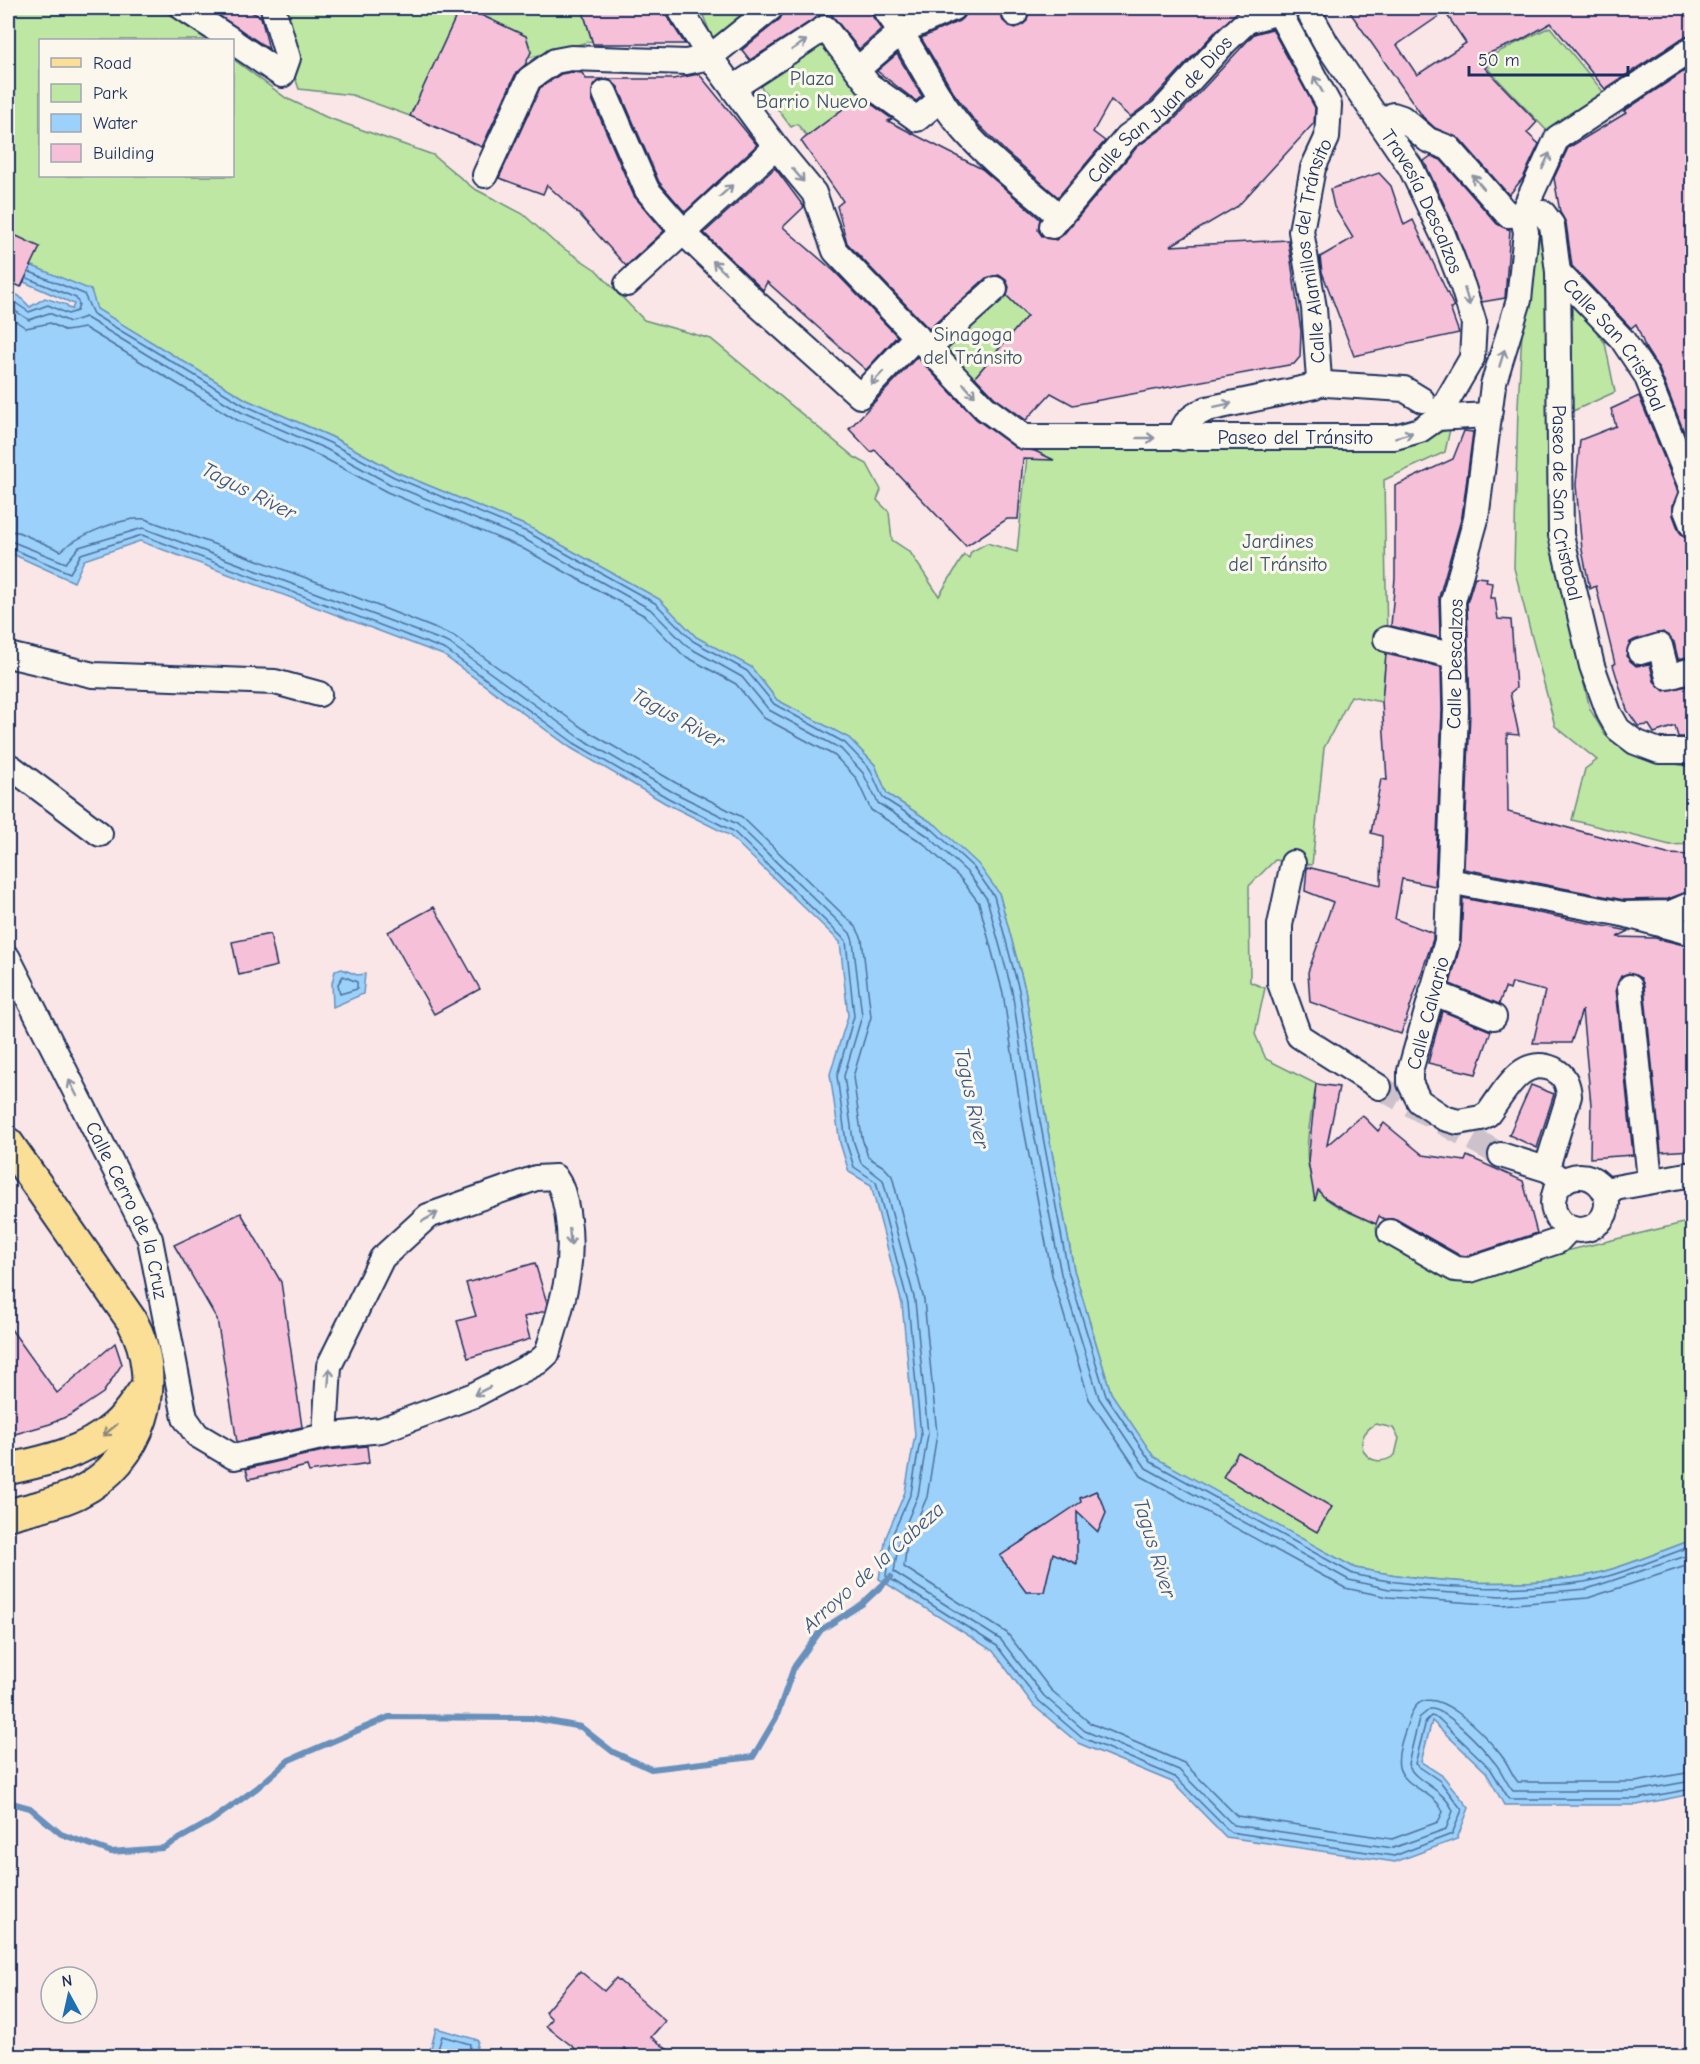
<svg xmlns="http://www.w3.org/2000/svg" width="1700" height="2064" font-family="'Comic Neue',sans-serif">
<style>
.green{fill:#bee7a3;stroke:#6c8b80;stroke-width:1.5;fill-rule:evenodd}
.water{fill:#9bd1fa;stroke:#6890bc;stroke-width:1.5}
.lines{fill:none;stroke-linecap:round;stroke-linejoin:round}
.shore{stroke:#4e709c;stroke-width:1.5}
.stream{stroke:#6890bc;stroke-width:6}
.building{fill:#f7c0d9;stroke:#1b2f5e;stroke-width:1.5;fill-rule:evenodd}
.minor-tunnel{stroke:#cdc1cb;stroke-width:24;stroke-dasharray:24 12;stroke-linecap:butt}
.minor-casing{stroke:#1b2f5e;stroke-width:28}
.major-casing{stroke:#1b2f5e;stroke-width:34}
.minor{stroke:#fbf7ec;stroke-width:24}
.major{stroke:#fbdf96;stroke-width:30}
.oneway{stroke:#8b93a5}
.oneway2{stroke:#8b877a}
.labels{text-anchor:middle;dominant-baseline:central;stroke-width:6;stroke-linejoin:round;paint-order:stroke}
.park-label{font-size:20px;fill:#3c546c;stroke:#fbf7ec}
.street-label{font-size:20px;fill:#1b2f5e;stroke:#fbf7ec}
.water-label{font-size:21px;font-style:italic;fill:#3b5885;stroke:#fbf7ec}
</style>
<rect width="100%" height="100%" fill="#fae6e6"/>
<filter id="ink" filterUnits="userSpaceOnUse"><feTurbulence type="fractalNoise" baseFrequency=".0167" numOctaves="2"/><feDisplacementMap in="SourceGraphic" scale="12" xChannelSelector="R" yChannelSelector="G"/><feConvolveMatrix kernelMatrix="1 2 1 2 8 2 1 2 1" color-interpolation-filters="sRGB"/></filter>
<g filter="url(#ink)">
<g class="green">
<path d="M8 8H159L207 40H40V176H232L233 59 286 98 326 117 433 155 473 188 523 214 554 242 596 270 644 320 711 339 854 457 867 464 881 490 877 500 889 512 892 540 910 552 939 596 964 555 969 558 971 552 987 543 1017 552 1028 447 1399 445 1450 429 1445 452 1384 480 1387 642 1382 702 1351 696 1324 748 1312 865 1275 860 1249 886 1250 982 1265 988 1255 1034 1266 1059 1316 1084C1312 1117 1295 1170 1323 1196 1337 1209 1359 1216 1376 1224L1377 1236 1450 1277 1475 1279 1566 1251 1692 1221V1540C1661 1551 1615 1571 1584 1576 1510 1588 1428 1582 1355 1568L1154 1458 1111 1393 1074 1270 1046 1120 1025 989 999 893 936 825 887 794 875 765 849 738 777 700 751 667 696 637 659 599 529 527 396 472 332 437 247 400 96 309 90 290 8 256ZM1376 1424 1393 1428 1399 1438 1395 1455C1368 1475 1347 1438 1376 1424Z"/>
<polygon points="282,8 460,8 410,116 352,95 299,89 294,74"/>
<polygon points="466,8 582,8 592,41 528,58 531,52 526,36"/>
<polygon points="700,8 762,8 716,47"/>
<polygon points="1550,27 1605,94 1549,133 1488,69 1490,66 1486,58"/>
<polygon points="826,41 867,91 807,136 797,124 791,127 758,83"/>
<polygon points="1538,228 1547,277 1553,557 1590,709 1605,735 1640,758 1692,767 1692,844 1670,845 1572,820 1585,769 1597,760 1555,726 1514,568 1518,406 1523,313"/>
<polygon points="1001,290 1027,316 974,378 942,346"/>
<polygon points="1575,303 1605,343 1615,392 1573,411 1571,307"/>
</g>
<g class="water">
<path d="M8 256 91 290 97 309 247 400 332 437 396 472 529 527 659 599 696 637 751 667 777 700 849 738 875 765 887 794 936 825 978 864 999 893 1025 989 1046 1120 1074 1270 1111 1393 1154 1457 1355 1568C1428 1582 1510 1588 1584 1576 1615 1571 1661 1551 1692 1540V1794L1637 1805H1504L1486 1772 1432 1721 1421 1762 1443 1776 1469 1808 1457 1839 1395 1862 1226 1837 1172 1782 1078 1743 1034 1706 993 1651 879 1579 886 1537 905 1492 915 1435 902 1304 871 1185 849 1172 840 1143 830 1074 848 1016 840 942 729 835 665 803 571 748 443 655 140 541 84 560 74 582 8 552V291L19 296 30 307 45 298 67 305 68 308 72 309 74 304 8 275Z"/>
<polygon points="342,969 357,975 365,974 363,994 333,1007 332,983 335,971"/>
<polygon points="436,2028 478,2040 475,2056 429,2056"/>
</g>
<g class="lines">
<g class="shore">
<path d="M30 272 84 294 93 314 244 405 330 443 394 477 527 532 655 603 693 641 747 671 774 704 845 743 870 769 883 798 933 830 974 868 994 896 1019 990 1040 1121 1068 1271 1106 1396 1151 1462 1353 1574C1417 1590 1518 1591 1584 1582 1614 1577 1662 1557 1692 1546"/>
<polyline points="8,298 29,312 48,305 68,314 77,311 79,304 76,298 27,278"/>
<polyline points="8,306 29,320 49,313 70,322 85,317 241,412 326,449 390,484 524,539 650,609 688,647 742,677 769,710 841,749 863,773 878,803 928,836 968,873 987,899 1012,991 1032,1123 1061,1274 1099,1398 1146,1468 1349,1580 1389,1589 1501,1596 1587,1589 1692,1554"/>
<polyline points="8,316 26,328 50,323 66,331 85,328 237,420 322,457 387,492 520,547 645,616 683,655 736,684 764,718 835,756 856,778 871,810 923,843 961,879 979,903 1003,993 1023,1124 1052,1275 1089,1399 1141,1476 1345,1588 1388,1597 1502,1605 1588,1598 1692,1564"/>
<path d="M8 531 18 532 61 551C77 536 121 517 145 519L320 583 454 636 584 729 676 783 742 817 856 927 862 939 871 1017 853 1077 862 1138 868 1157 884 1167 892 1176 924 1300 937 1434 927 1497 907 1543 904 1567 1007 1633 1051 1690 1090 1723 1184 1763 1237 1816 1392 1839 1438 1822 1443 1812C1435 1791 1404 1788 1399 1767 1396 1753 1405 1731 1410 1717 1426 1668 1490 1740 1504 1759 1509 1766 1512 1775 1518 1782H1635L1692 1772"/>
<path d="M8 540 66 563 79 547 143 528 449 643 579 737 671 791 737 824 850 933 853 941 862 1016 844 1076 853 1140 861 1163 883 1180 915 1301 928 1434 918 1495 899 1541 894 1572 1001 1640 1044 1696 1085 1731 1179 1770 1233 1825 1393 1848 1446 1829 1453 1811C1444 1788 1414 1782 1408 1764L1419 1718 1430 1709C1447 1708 1484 1749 1495 1763 1502 1771 1506 1783 1513 1791H1635L1692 1781"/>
<polyline points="8,547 70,573 81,554 142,535 446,650 574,743 668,798 733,831 846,941 854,1016 837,1076 846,1142 854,1167 876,1182 908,1303 921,1435 911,1493 891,1538 886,1576 997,1646 1039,1701 1081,1737 1175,1777 1230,1832 1394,1856 1452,1834 1462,1810 1440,1781 1415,1764 1426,1721 1431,1716 1438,1718 1490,1768 1509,1799 1636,1799 1692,1789"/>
<polygon points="343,976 357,982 357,989 340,994 338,984"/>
<polyline points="436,2056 442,2036 470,2044 469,2056"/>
</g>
<polyline class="stream" points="8,1802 30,1808 61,1834 111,1852 163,1848 211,1821 257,1788 289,1760 389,1717 532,1718 581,1727 613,1752 651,1769 753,1757 776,1718 794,1667 821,1630 862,1604 891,1577"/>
</g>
<g class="building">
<polygon points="208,8 244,8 261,17 269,49"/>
<polygon points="460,8 466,8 526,36 531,52 525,65 516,73 482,147 410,116"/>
<polygon points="582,8 665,8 667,16 685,44 593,44"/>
<polygon points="785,8 870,8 872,16 882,29 859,49 828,10 750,60 742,50 780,19"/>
<polygon points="967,8 998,8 1003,21 1015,28 1027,21 1028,8 1243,8 1216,31 1151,101 1130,117 1111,100 1093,132 1105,141 1058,197 1006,152 973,119 953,92 921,38 959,21 965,16"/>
<path d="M1347 8H1692V35L1684 37 1605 89 1551 23 1521 40 1482 56 1487 66 1485 68 1537 122 1527 133 1539 144 1523 178 1509 195 1460 139 1435 128 1423 117ZM1445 12 1466 43 1417 75 1397 45Z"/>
<polygon points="1272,29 1315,108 1314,123 1238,206 1170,246 1288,240 1301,331 1300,357 1294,364 1073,405 1051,393 1026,420 994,397 975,377 1027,316 1007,296 1009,287 1006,280 999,275 986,278 929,329 847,243 837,206 843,201 801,141 860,96 892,119 888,121 982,169 1040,219 1038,230 1042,236 1056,240 1063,235 1137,147 1172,122 1254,34"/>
<polygon points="897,54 922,96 916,101 877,71"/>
<polygon points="1692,66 1692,452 1659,369 1646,349 1636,324 1631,328 1572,266 1566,223 1560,212 1554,178 1568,148 1626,113 1624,111"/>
<polygon points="572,72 582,73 586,79 602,79 593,85 592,99 634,196 664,231 626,266 580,215 547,185 543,194 499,178 540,88 561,74"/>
<polygon points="699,74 757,145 685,212 659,182 618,87 608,79 673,79"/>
<polygon points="1431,156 1441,160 1497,224 1510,230 1505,298 1482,302 1456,230 1424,161"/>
<polygon points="775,168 804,207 783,227 835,272 897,336 866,370 767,282 763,290 704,233"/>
<polygon points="1379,173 1391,186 1404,225 1413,220 1454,307 1450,308 1459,333 1354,356 1322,272 1320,257 1353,238 1334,207 1330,189"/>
<polygon points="8,232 40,247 21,287 8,281"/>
<polygon points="917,357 976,419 1016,448 1035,451 1054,460 1023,459 1018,519 1007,519 966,546 875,450 871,452 849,429"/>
<polygon points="1639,396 1678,492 1673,505 1673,515 1679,531 1684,537 1691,539 1692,544 1692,656 1678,659 1674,642 1663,632 1630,642 1626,656 1636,666 1650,664 1654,681 1664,691 1692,685 1692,737 1678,737 1675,726 1654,733 1649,725 1638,726 1627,710 1613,665 1615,664 1596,586 1590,589 1582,550 1576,485 1580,440 1616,426 1611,409"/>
<polygon points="1464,431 1473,432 1462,516 1439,597 1440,638 1391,626 1395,578 1395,486 1453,459"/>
<polygon points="1475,577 1487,578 1486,582 1492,583 1490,598 1495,598 1498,619 1511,620 1516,688 1510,693 1519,735 1507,734 1508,812 1667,854 1692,855 1692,890 1668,899 1624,900 1464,869 1470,711 1467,603"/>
<polygon points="1386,654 1441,667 1442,710 1435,886 1402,879 1395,919 1433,933 1433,939 1401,1034 1310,1002 1308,972 1333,902 1305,891 1307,867 1381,885 1382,836 1371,833 1381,779 1387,780 1382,702"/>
<polygon points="1463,898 1629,931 1617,937 1655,938 1692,947 1692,1150 1661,1152 1644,986 1641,978 1629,973 1621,976 1616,988 1633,1155 1590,1158 1591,1105 1582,1010 1571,1043 1533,1043 1545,991 1512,983 1510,990 1505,988 1499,1004 1450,984 1461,942"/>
<polygon points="434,907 480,989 434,1014 388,932"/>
<polygon points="270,934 277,966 239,975 232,942"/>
<polygon points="1442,1011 1491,1031 1476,1074 1428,1063"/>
<polygon points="1316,1084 1339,1087 1327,1145 1362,1115 1378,1131 1384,1123 1423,1155 1465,1161 1467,1156 1523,1181 1537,1233 1468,1256 1459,1255 1396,1219 1384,1219 1379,1216 1376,1224 1344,1209 1324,1197 1318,1190 1315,1201 1308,1161"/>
<polygon points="1531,1085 1554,1094 1537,1148 1509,1135"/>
<polygon points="241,1213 281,1282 302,1427 237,1442 217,1319 174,1245"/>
<polygon points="535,1263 547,1303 545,1311 524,1317 530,1339 468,1358 457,1321 476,1316 466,1283"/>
<polygon points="8,1325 57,1393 115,1343 122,1364 103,1393 70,1415 50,1424 8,1436"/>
<polygon points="367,1446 369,1463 309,1472 307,1466 249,1479 246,1469 327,1450"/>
<polygon points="1238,1452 1332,1507 1317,1532 1223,1477"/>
<polygon points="1096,1491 1103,1503 1106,1513 1098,1532 1077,1512 1077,1564 1053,1553 1044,1592 1026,1592 1000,1556 1081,1502 1080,1498"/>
<polygon points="580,1971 604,1991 616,1978 665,2021 651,2037 676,2056 634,2056 624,2048 618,2056 585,2056 546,2026 552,2019 545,2012"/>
</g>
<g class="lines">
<polyline class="minor-tunnel" points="1379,1087 1501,1155"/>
<defs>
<g id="minor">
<polyline points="183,8 232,40"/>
<path id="s1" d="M679 8 710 57 776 147 814 193 835 251 985 408 1024 437H1395L1420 430 1437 418 1487 415"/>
<path d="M884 8C914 46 931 92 962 128 990 161 1027 188 1059 216"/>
<polyline points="1012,8 1015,14"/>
<path id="s2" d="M1307 8 1326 43 1411 168 1443 235 1463 287 1474 323 1472 358 1437 418"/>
<polyline points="232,41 282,75 288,58 273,8"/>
<polyline points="858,69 902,31 953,8"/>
<polyline points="733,88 825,28 869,85 917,119 941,99"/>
<polyline points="605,93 647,190 688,237 756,303 860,396 917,336"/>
<path id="s3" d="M1381 122 1393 115 1402 118 1428 140 1449 148 1508 215 1543 213 1552 225 1558 272 1561 535 1592 666 1609 713 1618 729 1635 742 1659 751H1692"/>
<polyline points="485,175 529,79 555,61 571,58 686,62 710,57 771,8"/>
<path d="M1522 214 1526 232 1519 300 1493 385 1476 519 1453 601 1456 710 1447 941 1410 1071V1083L1419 1101 1444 1118 1458 1122 1481 1118 1488 1114C1504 1093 1521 1055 1553 1069 1565 1075 1568 1084 1569 1096L1548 1164 1549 1170 1563 1182"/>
<polyline points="1522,214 1557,138 1692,49"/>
<path id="s4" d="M1052 226 1127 137 1161 112 1226 41 1247 21 1279 12"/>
<path id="s5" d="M1558 272 1622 339 1646 375 1692 489"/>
<polyline points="627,284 776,147"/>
<polyline points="930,347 995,289"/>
<polyline points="1319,380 1326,384 1404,389 1422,400"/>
<path id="s6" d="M1182 438C1181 422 1194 415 1207 409L1315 386 1319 380 1314 308 1301 231 1313 168 1327 138 1329 105 1279 12"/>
<polyline points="1692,495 1686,510 1692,525"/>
<polyline points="1386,639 1454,656"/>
<polyline points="1640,652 1660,646 1668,677 1692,670"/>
<polyline points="8,655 93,675 275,682 319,694"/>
<polyline points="8,768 11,767 100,834"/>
<polyline points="1293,863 1280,925 1280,983 1299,1036 1379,1087"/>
<polyline points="1449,881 1623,914"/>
<polyline points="1692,904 1671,913 1623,914 1692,933"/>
<path id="s7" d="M8 958 150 1239 185 1418 197 1435 234 1457 325 1436 381 1430 474 1395 538 1362 547 1354C562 1303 576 1266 567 1212 564 1198 563 1188 555 1177L536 1178 428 1216 382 1258 329 1366 325 1436"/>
<polyline points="1630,987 1650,1180"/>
<polyline points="1432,992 1494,1017"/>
<polyline points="1501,1155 1549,1170"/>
<circle cx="1580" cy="1203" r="27"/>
<polyline points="1604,1190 1692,1174"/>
<polyline points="1390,1232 1455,1269 1470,1270 1558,1241 1570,1228"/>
</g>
<g id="major">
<path d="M8 1143 132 1321C166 1384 142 1461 78 1493 56 1504 31 1508 8 1515"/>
<path d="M8 1469C46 1461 84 1453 115 1426 126 1417 135 1402 144 1390"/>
</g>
</defs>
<use href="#minor" class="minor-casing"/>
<use href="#major" class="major-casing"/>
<use href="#minor" class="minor"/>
<use href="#major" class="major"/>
</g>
<defs><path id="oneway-shaft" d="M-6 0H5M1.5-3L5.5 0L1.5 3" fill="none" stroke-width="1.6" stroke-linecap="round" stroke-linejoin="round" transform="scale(1.5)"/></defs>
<g class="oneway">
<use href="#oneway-shaft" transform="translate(799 45) rotate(-33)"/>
<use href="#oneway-shaft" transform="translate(1318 84) rotate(-119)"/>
<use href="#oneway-shaft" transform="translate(1546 161) rotate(-65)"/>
<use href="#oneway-shaft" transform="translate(798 175) rotate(50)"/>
<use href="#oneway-shaft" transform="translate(1478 182) rotate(-131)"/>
<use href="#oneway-shaft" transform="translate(726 191) rotate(-42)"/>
<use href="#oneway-shaft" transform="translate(719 267) rotate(-136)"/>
<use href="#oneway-shaft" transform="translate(1467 297) rotate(73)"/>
<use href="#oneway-shaft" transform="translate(1502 358) rotate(-73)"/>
<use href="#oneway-shaft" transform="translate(877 378) rotate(133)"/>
<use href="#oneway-shaft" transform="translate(969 390) rotate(48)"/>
<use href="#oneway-shaft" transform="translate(1223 405) rotate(-12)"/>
<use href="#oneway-shaft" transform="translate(1404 435) rotate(-16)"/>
<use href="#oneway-shaft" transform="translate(1146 438)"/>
<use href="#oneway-shaft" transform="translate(73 1088) rotate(-117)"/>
<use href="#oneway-shaft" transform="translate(430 1217) rotate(-29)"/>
<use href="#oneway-shaft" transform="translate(570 1237) rotate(85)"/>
<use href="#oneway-shaft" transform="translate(329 1377) rotate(-86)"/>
<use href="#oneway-shaft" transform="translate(482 1391) rotate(153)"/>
</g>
<use class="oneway2" href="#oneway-shaft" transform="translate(110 1430) rotate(141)"/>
</g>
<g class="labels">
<g class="park-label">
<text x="812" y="78">Plaza<tspan x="812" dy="23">Barrio Nuevo</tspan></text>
<text x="973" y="334">Sinagoga<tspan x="973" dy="23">del Tránsito</tspan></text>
<text x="1278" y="541">Jardines<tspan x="1278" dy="23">del Tránsito</tspan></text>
</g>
<g class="street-label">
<text stroke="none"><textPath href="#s4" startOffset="159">Calle San Juan de Dios</textPath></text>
<text stroke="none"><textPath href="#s2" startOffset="226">Travesía Descalzos</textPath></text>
<text stroke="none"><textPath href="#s6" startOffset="290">Calle Alamillos del Tránsito</textPath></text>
<text stroke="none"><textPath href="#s5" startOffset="93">Calle San Cristóbal</textPath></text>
<text stroke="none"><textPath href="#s1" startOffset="828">Paseo del Tránsito</textPath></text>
<text stroke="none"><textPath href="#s3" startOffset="498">Paseo de San Cristobal</textPath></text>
<text transform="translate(1455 664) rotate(-89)">Calle Descalzos</text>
<text transform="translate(1428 1013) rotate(-75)">Calle Calvario</text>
<text stroke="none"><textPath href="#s7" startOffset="280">Calle Cerro de la Cruz</textPath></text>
</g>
<g class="water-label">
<text transform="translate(249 491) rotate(27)">Tagus River</text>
<text transform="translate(678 718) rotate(29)">Tagus River</text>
<text transform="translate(972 1098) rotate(78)">Tagus River</text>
<text transform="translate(1155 1548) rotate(73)">Tagus River</text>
<text transform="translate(873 1567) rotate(-42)">Arroyo de la Cabeza</text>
</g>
</g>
<rect width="1700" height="2064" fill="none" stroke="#fbf7ec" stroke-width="30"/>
<rect x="15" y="15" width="1670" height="2034" fill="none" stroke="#1b2f5e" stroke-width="2" filter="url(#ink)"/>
<rect x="39" y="39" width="195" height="138" fill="#fbf7ec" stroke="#a1a7b3" stroke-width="1.5"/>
<rect x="51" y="58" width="30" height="9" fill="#fbdf96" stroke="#a1a7b3" stroke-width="1.5"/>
<text x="93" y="69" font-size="18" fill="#1b2f5e">Road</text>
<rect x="51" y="84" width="30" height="18" fill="#bee7a3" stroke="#a1a7b3" stroke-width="1.5"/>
<text x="93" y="99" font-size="18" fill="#1b2f5e">Park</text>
<rect x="51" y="114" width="30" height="18" fill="#9bd1fa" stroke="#a1a7b3" stroke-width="1.5"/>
<text x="93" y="129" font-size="18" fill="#1b2f5e">Water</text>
<rect x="51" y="144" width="30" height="18" fill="#f7c0d9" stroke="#a1a7b3" stroke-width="1.5"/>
<text x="93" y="159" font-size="18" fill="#1b2f5e">Building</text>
<g transform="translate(69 1995) rotate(352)"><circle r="28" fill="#fbf7ec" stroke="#a1a7b3" stroke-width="1.5"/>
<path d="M0-4.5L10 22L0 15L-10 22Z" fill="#1f6fb2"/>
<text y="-9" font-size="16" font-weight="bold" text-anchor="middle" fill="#1b2f5e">N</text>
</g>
<path d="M1469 66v9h159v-9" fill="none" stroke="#1b2f5e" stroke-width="3"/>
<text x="1478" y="66" font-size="18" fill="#1b2f5e" stroke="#fbf7ec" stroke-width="4.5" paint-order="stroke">50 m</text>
</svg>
